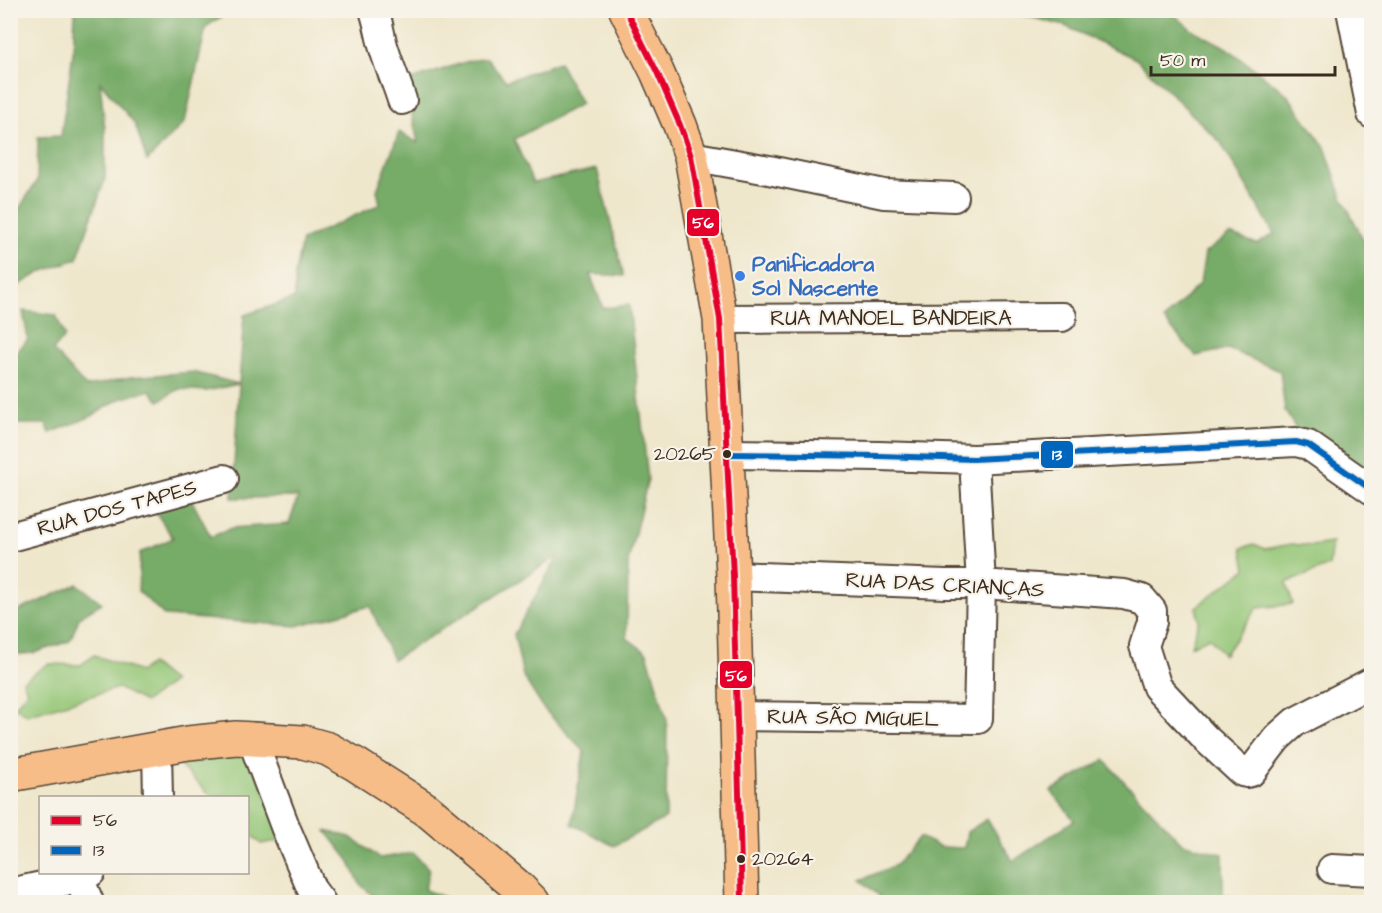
<svg xmlns="http://www.w3.org/2000/svg" width="1382" height="913" font-family="'Architects Daughter',sans-serif">
<style>
.green{fill:#94c677;stroke:#68784a;stroke-width:1.5}
.forest{fill:#77ab68;stroke:#596a43;stroke-width:1.5}
.lines{fill:none;stroke-linecap:round;stroke-linejoin:round}
.minor-casing{stroke:#564638;stroke-width:32}
.major-casing{stroke:#564638;stroke-width:36}
.minor{stroke:#fff;stroke-width:28}
.major{stroke:#f7bd88;stroke-width:33}
.bus-1-casing{stroke:#f7f3e8;stroke-width:10}
.bus-2-casing{stroke:#f7f3e8;stroke-width:10}
.bus-1{stroke:#e4002b;stroke-width:6}
.bus-2{stroke:#0065bd;stroke-width:6}
.shop-dot{fill:#3f7fe0;stroke:#f7f3e8;stroke-width:2}
.bus-dot{fill:#3b2a1e;stroke:#f7f3e8;stroke-width:2}
.labels{text-anchor:middle;dominant-baseline:central;stroke-width:4.5;stroke-linejoin:round;paint-order:stroke}
.bus-label{font-size:20px;fill:#3b2a1e;stroke:#f7f3e8;text-anchor:end}
.shop-label{font-size:21px;font-weight:bold;fill:#366cbe;stroke:#f7f3e8;text-anchor:start}
.street-label{font-size:21px;fill:#3b2a1e;stroke:#f7f3e8}
.line-badge{stroke:#f7f3e8;stroke-width:2}
.badge-label{font-size:16px;text-anchor:middle;font-weight:bold;fill:#fff}
</style>
<rect width="100%" height="100%" fill="#f7f3e8"/>
<filter id="ink" filterUnits="userSpaceOnUse"><feTurbulence type="fractalNoise" baseFrequency=".0167" numOctaves="2"/><feDisplacementMap in="SourceGraphic" scale="12" xChannelSelector="R" yChannelSelector="G"/><feConvolveMatrix kernelMatrix="1 2 1 2 8 2 1 2 1" color-interpolation-filters="sRGB"/></filter>
<filter id="wash" filterUnits="userSpaceOnUse"><feTurbulence type="fractalNoise" baseFrequency=".008" numOctaves="4" result="noise"/><feDisplacementMap in="SourceGraphic" scale="24" xChannelSelector="R" yChannelSelector="G"/><feGaussianBlur stdDeviation="1.35" result="paint"/><feColorMatrix in="noise" values="0 0 0 0 0 0 0 0 0 0 0 0 0 0 0 0 0 1.4 0 .05"/><feComposite in="paint" operator="in"/></filter>
<g filter="url(#wash)">
<rect width="100%" height="100%" fill="#efe7cc"/>
<g class="green">
<polygon points="1332,543 1329,566 1286,583 1293,604 1257,608 1224,655 1209,637 1191,646 1199,621 1196,607 1246,569 1242,548 1254,544 1265,549 1291,544 1312,546"/>
<polygon points="94,655 140,672 151,664 173,682 145,702 118,688 27,715 15,707 27,691 23,681 48,664 81,665"/>
<polygon points="248,749 284,840 261,844 248,832 248,798 212,797 180,766"/>
</g>
<g class="forest">
<polygon points="1125,10 1133,13 1134,11 1170,11 1191,29 1227,48 1287,94 1325,147 1342,197 1371,255 1371,478 1299,434 1285,411 1280,371 1228,349 1196,356 1164,320 1200,283 1205,253 1230,234 1257,244 1274,234 1221,143 1136,59 1065,26 1006,11"/>
<polygon points="75,11 230,11 206,27 185,122 147,161 135,124 100,82 105,129 105,179 77,259 41,272 11,290 11,221 37,181 38,137 61,136 73,52"/>
<polygon points="487,58 506,81 559,62 581,104 514,139 533,183 597,169 624,276 590,274 603,308 629,305 648,479 628,562 627,638 647,653 667,720 666,818 614,846 572,824 584,751 543,708 523,676 514,634 558,556 393,660 370,606 297,626 165,616 138,591 140,553 173,538 150,504 189,495 211,537 231,528 289,524 298,497 232,498 239,384 206,391 179,389 159,401 150,390 117,400 92,416 50,433 46,424 11,424 11,359 28,339 23,311 56,315 65,337 53,350 86,387 130,377 193,372 239,384 244,315 295,298 295,273 302,240 380,204 377,190 399,132 418,143 405,82 468,61"/>
<polygon points="77,584 102,603 80,616 70,641 34,653 11,655 11,612 18,611"/>
<polygon points="1104,760 1182,843 1223,854 1223,895 1256,902 886,902 861,880 896,865 920,837 940,847 964,848 967,832 987,819 1013,861 1074,820 1051,791"/>
<polygon points="326,831 350,837 380,858 413,853 429,869 425,890 456,902 380,902 360,884 348,859"/>
</g>
</g>
<g filter="url(#ink)">
<g class="lines">
<defs>
<g id="minor">
<path d="M374 10C379 24 380 38 385 52 390 68 397 84 402 100"/>
<polyline points="1351,10 1372,114"/>
<polyline points="691,156 769,170 884,194 954,197"/>
<polyline points="720,319 1062,317"/>
<polyline points="727,454 879,456 974,459 1296,442 1308,445 1372,490"/>
<polyline points="10,537 224,479"/>
<polyline points="733,576 945,584 981,584 1124,594 1142,599 1152,611 1152,622 1144,646 1157,687 1205,738 1242,772 1247,773 1251,772 1277,738 1295,722 1372,682"/>
<polyline points="737,716 978,719 981,584 974,459"/>
<polyline points="252,739 286,829 312,890 321,902"/>
<polyline points="157,749 158,798"/>
<polyline points="1332,869 1372,871"/>
<polyline points="79,878 89,902"/>
<polyline points="10,893 79,878 91,872"/>
</g>
<g id="major">
<polyline points="626,10 657,72 680,125 691,156 720,319 733,576 742,902"/>
<polyline points="10,775 188,743 236,738 303,742 328,749 355,764 427,810 517,886 533,902"/>
</g>
</defs>
<use href="#minor" class="minor-casing"/>
<use href="#major" class="major-casing"/>
<use href="#minor" class="minor"/>
<use href="#major" class="major"/>
<defs>
<polyline id="bus-1" points="626,10 657,72 680,125 691,156 720,319 733,576 742,902"/>
<polyline id="bus-2" points="727,454 879,456 974,459 1296,442 1308,445 1372,490"/>
</defs>
<use href="#bus-1" class="bus-1-casing"/>
<use href="#bus-2" class="bus-2-casing"/>
<use href="#bus-1" class="bus-1"/>
<use href="#bus-2" class="bus-2"/>
</g>
</g>
<circle class="shop-dot" cx="740" cy="276" r="6"/>
<g class="bus-dot">
<circle cx="727" cy="454" r="5"/>
<circle cx="741" cy="859" r="5"/>
</g>
<g class="labels">
<g class="bus-label">
<text x="716" y="454">20265</text>
<text x="752" y="859" text-anchor="start">20264</text>
</g>
<g class="shop-label">
<text x="752" y="264">Panificadora<tspan x="752" dy="24">Sol Nascente</tspan></text>
</g>
<g class="street-label">
<text x="891" y="318">RUA MANOEL BANDEIRA</text>
<text transform="translate(117 508) rotate(-15)">RUA DOS TAPES</text>
<text transform="translate(945 585) rotate(3)">RUA DAS CRIANÇAS</text>
<text transform="translate(853 718) rotate(1)">RUA SÃO MIGUEL</text>
</g>
</g>
<g class="line-badge">
<rect x="686" y="208" width="34" height="29" rx="6" fill="#e4002b"/>
<rect x="1040" y="440" width="34" height="29" rx="6" fill="#0065bd"/>
<rect x="719" y="660" width="34" height="29" rx="6" fill="#e4002b"/>
</g>
<g class="badge-label">
<text x="703" y="228">56</text>
<text x="1057" y="460">13</text>
<text x="736" y="681">56</text>
</g>
<rect width="1382" height="913" fill="none" stroke="#f7f3e8" stroke-width="36"/>
<rect x="39" y="796" width="210" height="78" fill="#f7f3e8" stroke="#aca397" stroke-width="1.5"/>
<rect x="51" y="816" width="30" height="9" fill="#e4002b" stroke="#aca397" stroke-width="1.5"/>
<text x="93" y="826" font-size="18" fill="#3b2a1e">56</text>
<rect x="51" y="846" width="30" height="9" fill="#0065bd" stroke="#aca397" stroke-width="1.5"/>
<text x="93" y="856" font-size="18" fill="#3b2a1e">13</text>
<path d="M1151 66v9h184v-9" fill="none" stroke="#3b2a1e" stroke-width="3"/>
<text x="1160" y="66" font-size="18" fill="#3b2a1e" stroke="#f7f3e8" stroke-width="4.5" paint-order="stroke">50 m</text>
</svg>
